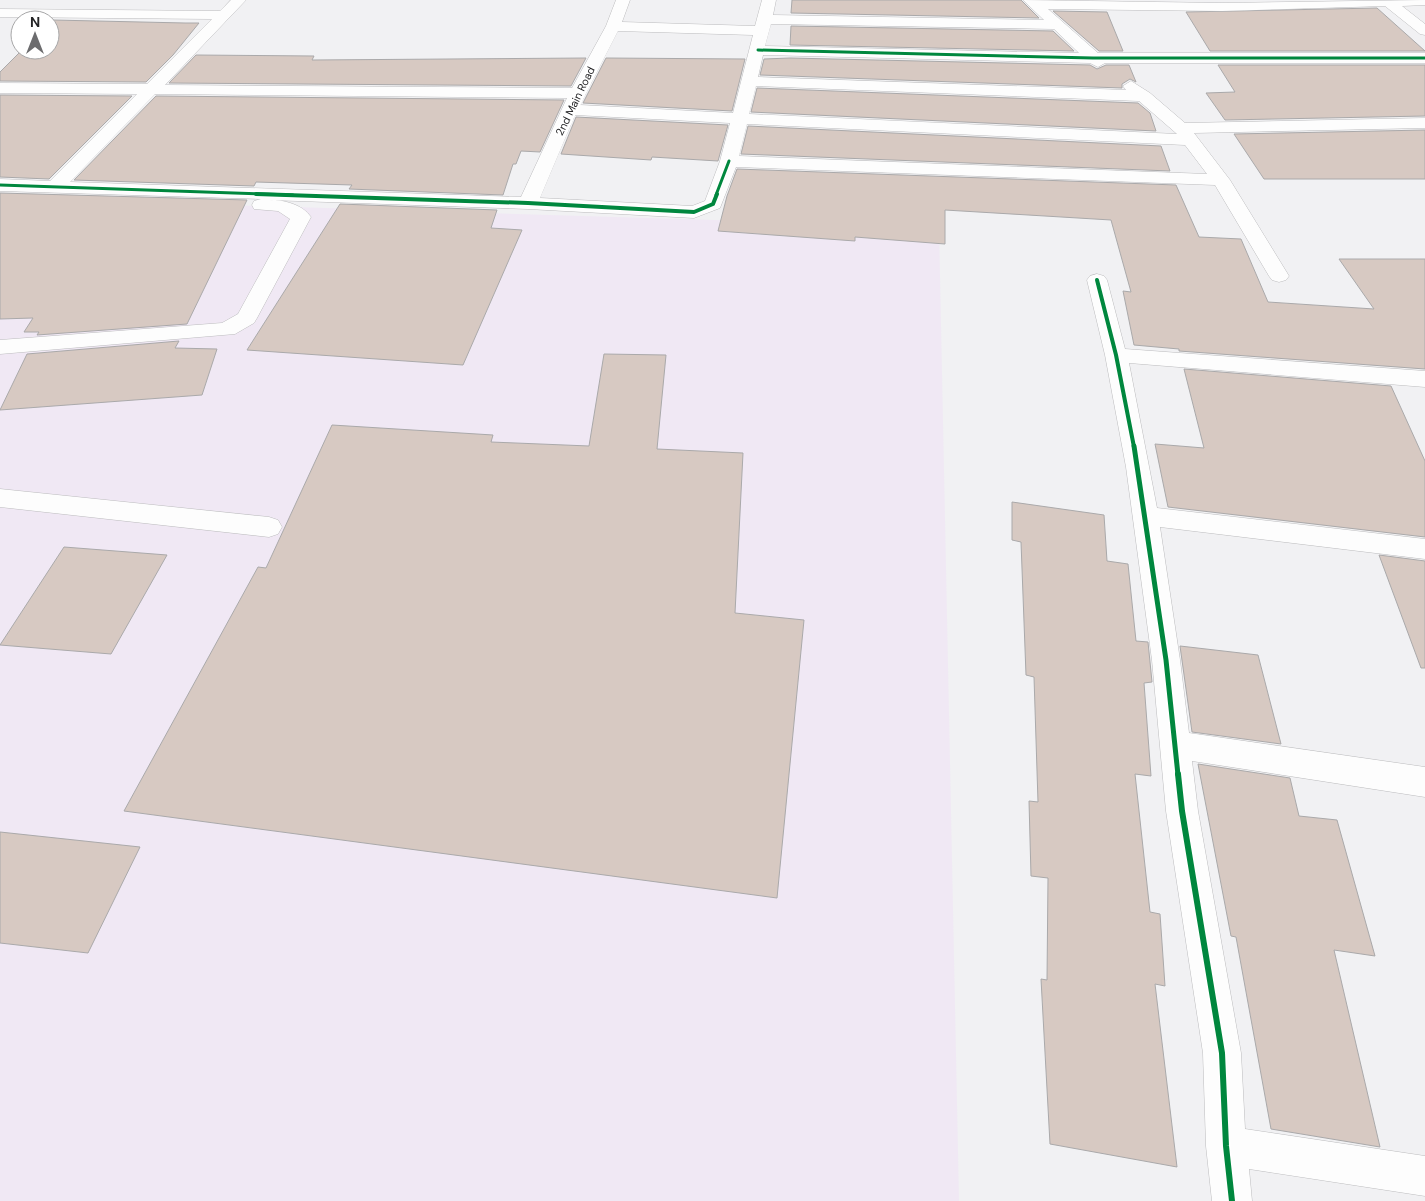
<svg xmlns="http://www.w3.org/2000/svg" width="1425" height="1201" font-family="'DM Sans',sans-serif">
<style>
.industrial{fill:#f0e8f4}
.building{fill:#d7c9c2;stroke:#aaa9aa}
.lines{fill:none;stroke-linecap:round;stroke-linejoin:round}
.minor-casing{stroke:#bcbcbe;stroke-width:1}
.minor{fill:#fdfdfd;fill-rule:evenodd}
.cycleway-far3-casing{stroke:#fff;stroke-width:5}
.cycleway-far2-casing{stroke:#fff;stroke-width:6}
.cycleway-far1-casing{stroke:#fff;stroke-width:8}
.cycleway-casing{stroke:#fff;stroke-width:9}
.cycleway-far3{stroke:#00873e;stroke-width:3}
.cycleway-far2{stroke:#00873e;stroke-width:4}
.cycleway-far1{stroke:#00873e;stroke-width:5}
.cycleway{stroke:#00873e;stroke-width:6}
.labels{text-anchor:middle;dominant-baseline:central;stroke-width:5;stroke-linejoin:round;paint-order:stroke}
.far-street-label{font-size:11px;fill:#242426;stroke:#fff}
</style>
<rect width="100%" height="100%" fill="#f1f1f3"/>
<polygon class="industrial" points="0,198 939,227 959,1201 0,1201"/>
<g class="building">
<polygon points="792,0 1021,0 1039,18 791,13"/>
<polygon points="1377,8 1425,51 1210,51 1186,12"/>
<polygon points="1053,11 1107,12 1123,51 1099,51"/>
<polygon points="53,20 185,23 199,23 173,55 146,82 0,81 0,72 22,50 50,50 50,23"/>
<polygon points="791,26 1053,31 1074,51 790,45"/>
<polygon points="196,55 314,56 312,60 586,58 571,86 169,83"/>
<polygon points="606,58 745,59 732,111 583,103"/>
<polygon points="790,58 1090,65 1097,69 1106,65 1129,65 1136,82 1130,79 1122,84 1122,88 760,75 764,59"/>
<polygon points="1218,65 1425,65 1425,116 1225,120 1206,93 1235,92"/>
<polygon points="757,88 1138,103 1150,113 1156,131 751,112"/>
<polygon points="0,95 132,96 49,179 0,177"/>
<polygon points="156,96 564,100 540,152 521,151 516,164 513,164 503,195 349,189 352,185 256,182 254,186 74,180"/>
<polygon points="576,117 728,125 718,161 652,157 651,160 561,154"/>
<polygon points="748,126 1161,146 1170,171 741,154"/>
<polygon points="1425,130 1425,179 1264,179 1234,134"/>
<polygon points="737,169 1176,185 1199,237 1241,239 1268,302 1374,309 1339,259 1425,259 1425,369 1179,351 1179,349 1134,345 1123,291 1131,292 1111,220 945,210 945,244 855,237 855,241 718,231 727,196"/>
<polygon points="0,193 247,200 187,324 37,335 39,332 24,332 33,318 0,319"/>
<polygon points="340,204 497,210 491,228 522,230 463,365 247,350"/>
<polygon points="179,341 175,348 217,349 202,395 0,410 27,354"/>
<polygon points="604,354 666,355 657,449 743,453 735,613 804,620 777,898 124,811 258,567 266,568 332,425 493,435 491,442 589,446"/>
<polygon points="1184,369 1391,386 1425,461 1425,537 1168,507 1155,444 1204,448"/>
<polygon points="1012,502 1104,515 1107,561 1128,564 1136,641 1148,642 1152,682 1144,683 1151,776 1135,774 1150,912 1160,914 1165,986 1155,984 1177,1167 1050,1144 1041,979 1047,980 1048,878 1031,876 1029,801 1038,802 1034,677 1026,675 1021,542 1012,540"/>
<polygon points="64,547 167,555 111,654 0,645"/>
<polygon points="1379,555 1425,561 1425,668 1421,668"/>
<polygon points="1180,646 1258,655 1281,744 1192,732"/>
<polygon points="1198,764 1290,778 1299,816 1337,820 1375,956 1334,950 1380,1147 1271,1129 1236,937 1231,936"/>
<polygon points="0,832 140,847 88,953 0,943"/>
</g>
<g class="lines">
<defs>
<g id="minor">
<path d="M231 0H246L165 85 572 88 606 26 616 0H630L622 22 755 26 762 0H776L773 15 1044 20 1023 0 1222 3 1425 0V5L1402 6 1425 24V35L1420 34 1385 6 1222 11 1048 9 1098 53H1425V63H1105L1098 67 1090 63 763 55 758 77 1126 90 1123 86 1131 81 1150 93 1185 123 1425 118V128L1194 133 1230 180 1289 276 1286 280 1279 282 1272 280 1269 276 1215 185 736 167 720 208 694 218 528 209 269 200C284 200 302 204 311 217L257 318 254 323 235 334 0 354V340L222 323 238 314 290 219 278 211 254 209 252 205 254 201 261 199 0 191V179L50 181 137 94 0 93V83L147 84 212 19 0 17V9L220 11ZM771 24 1054 29 1079 53 765 46ZM618 31 753 35 733 113 580 105ZM756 86 1139 101 1177 134 749 114ZM155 94 567 98 521 197 70 182ZM575 115 730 123 720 161 705 201 692 206 540 198ZM747 124 1185 145 1207 174 739 156Z"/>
<polygon points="1097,274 1104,276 1107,280 1125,349 1425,371 1425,387 1129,363 1157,508 1425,539 1425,559 1160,527 1180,660 1189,733 1425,767 1425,797 1192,761 1198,811 1241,1053 1245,1129 1425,1156 1425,1196 1249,1169 1252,1201 1212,1201 1206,1146 1203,1053 1166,811 1152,660 1126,467 1105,355 1087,280 1090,276"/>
<polygon points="0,489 269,517 278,520 282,527 278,534 269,537 0,507"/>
</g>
</defs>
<use href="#minor" class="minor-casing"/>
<use href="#minor" class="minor"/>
<defs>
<g id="cycleway-far3">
<polyline points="758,50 1093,58 1425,58"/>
<polyline points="0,185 293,195"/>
<polyline points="716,195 729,161"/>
</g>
<g id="cycleway-far2">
<polyline points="256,194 528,203 694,212 713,204 717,194"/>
<polyline points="1097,280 1116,355 1134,447"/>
</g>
<polyline id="cycleway-far1" points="1134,446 1166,660 1178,775"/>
<polyline id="cycleway" points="1178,774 1182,811 1222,1053 1226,1146 1232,1201"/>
</defs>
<use href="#cycleway-far3" class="cycleway-far3-casing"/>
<use href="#cycleway-far2" class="cycleway-far2-casing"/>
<use href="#cycleway-far1" class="cycleway-far1-casing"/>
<use href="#cycleway" class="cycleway-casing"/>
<use href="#cycleway-far3" class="cycleway-far3"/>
<use href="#cycleway-far2" class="cycleway-far2"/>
<use href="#cycleway-far1" class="cycleway-far1"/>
<use href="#cycleway" class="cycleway"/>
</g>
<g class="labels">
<g class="far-street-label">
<text transform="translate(575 101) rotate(-64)">2nd Main Road</text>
</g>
</g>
<g transform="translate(35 35)"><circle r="24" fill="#ffffff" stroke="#a7a7a8"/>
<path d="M0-4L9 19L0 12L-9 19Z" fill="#6c6c6e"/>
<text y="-8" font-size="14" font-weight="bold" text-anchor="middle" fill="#242426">N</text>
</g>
</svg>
